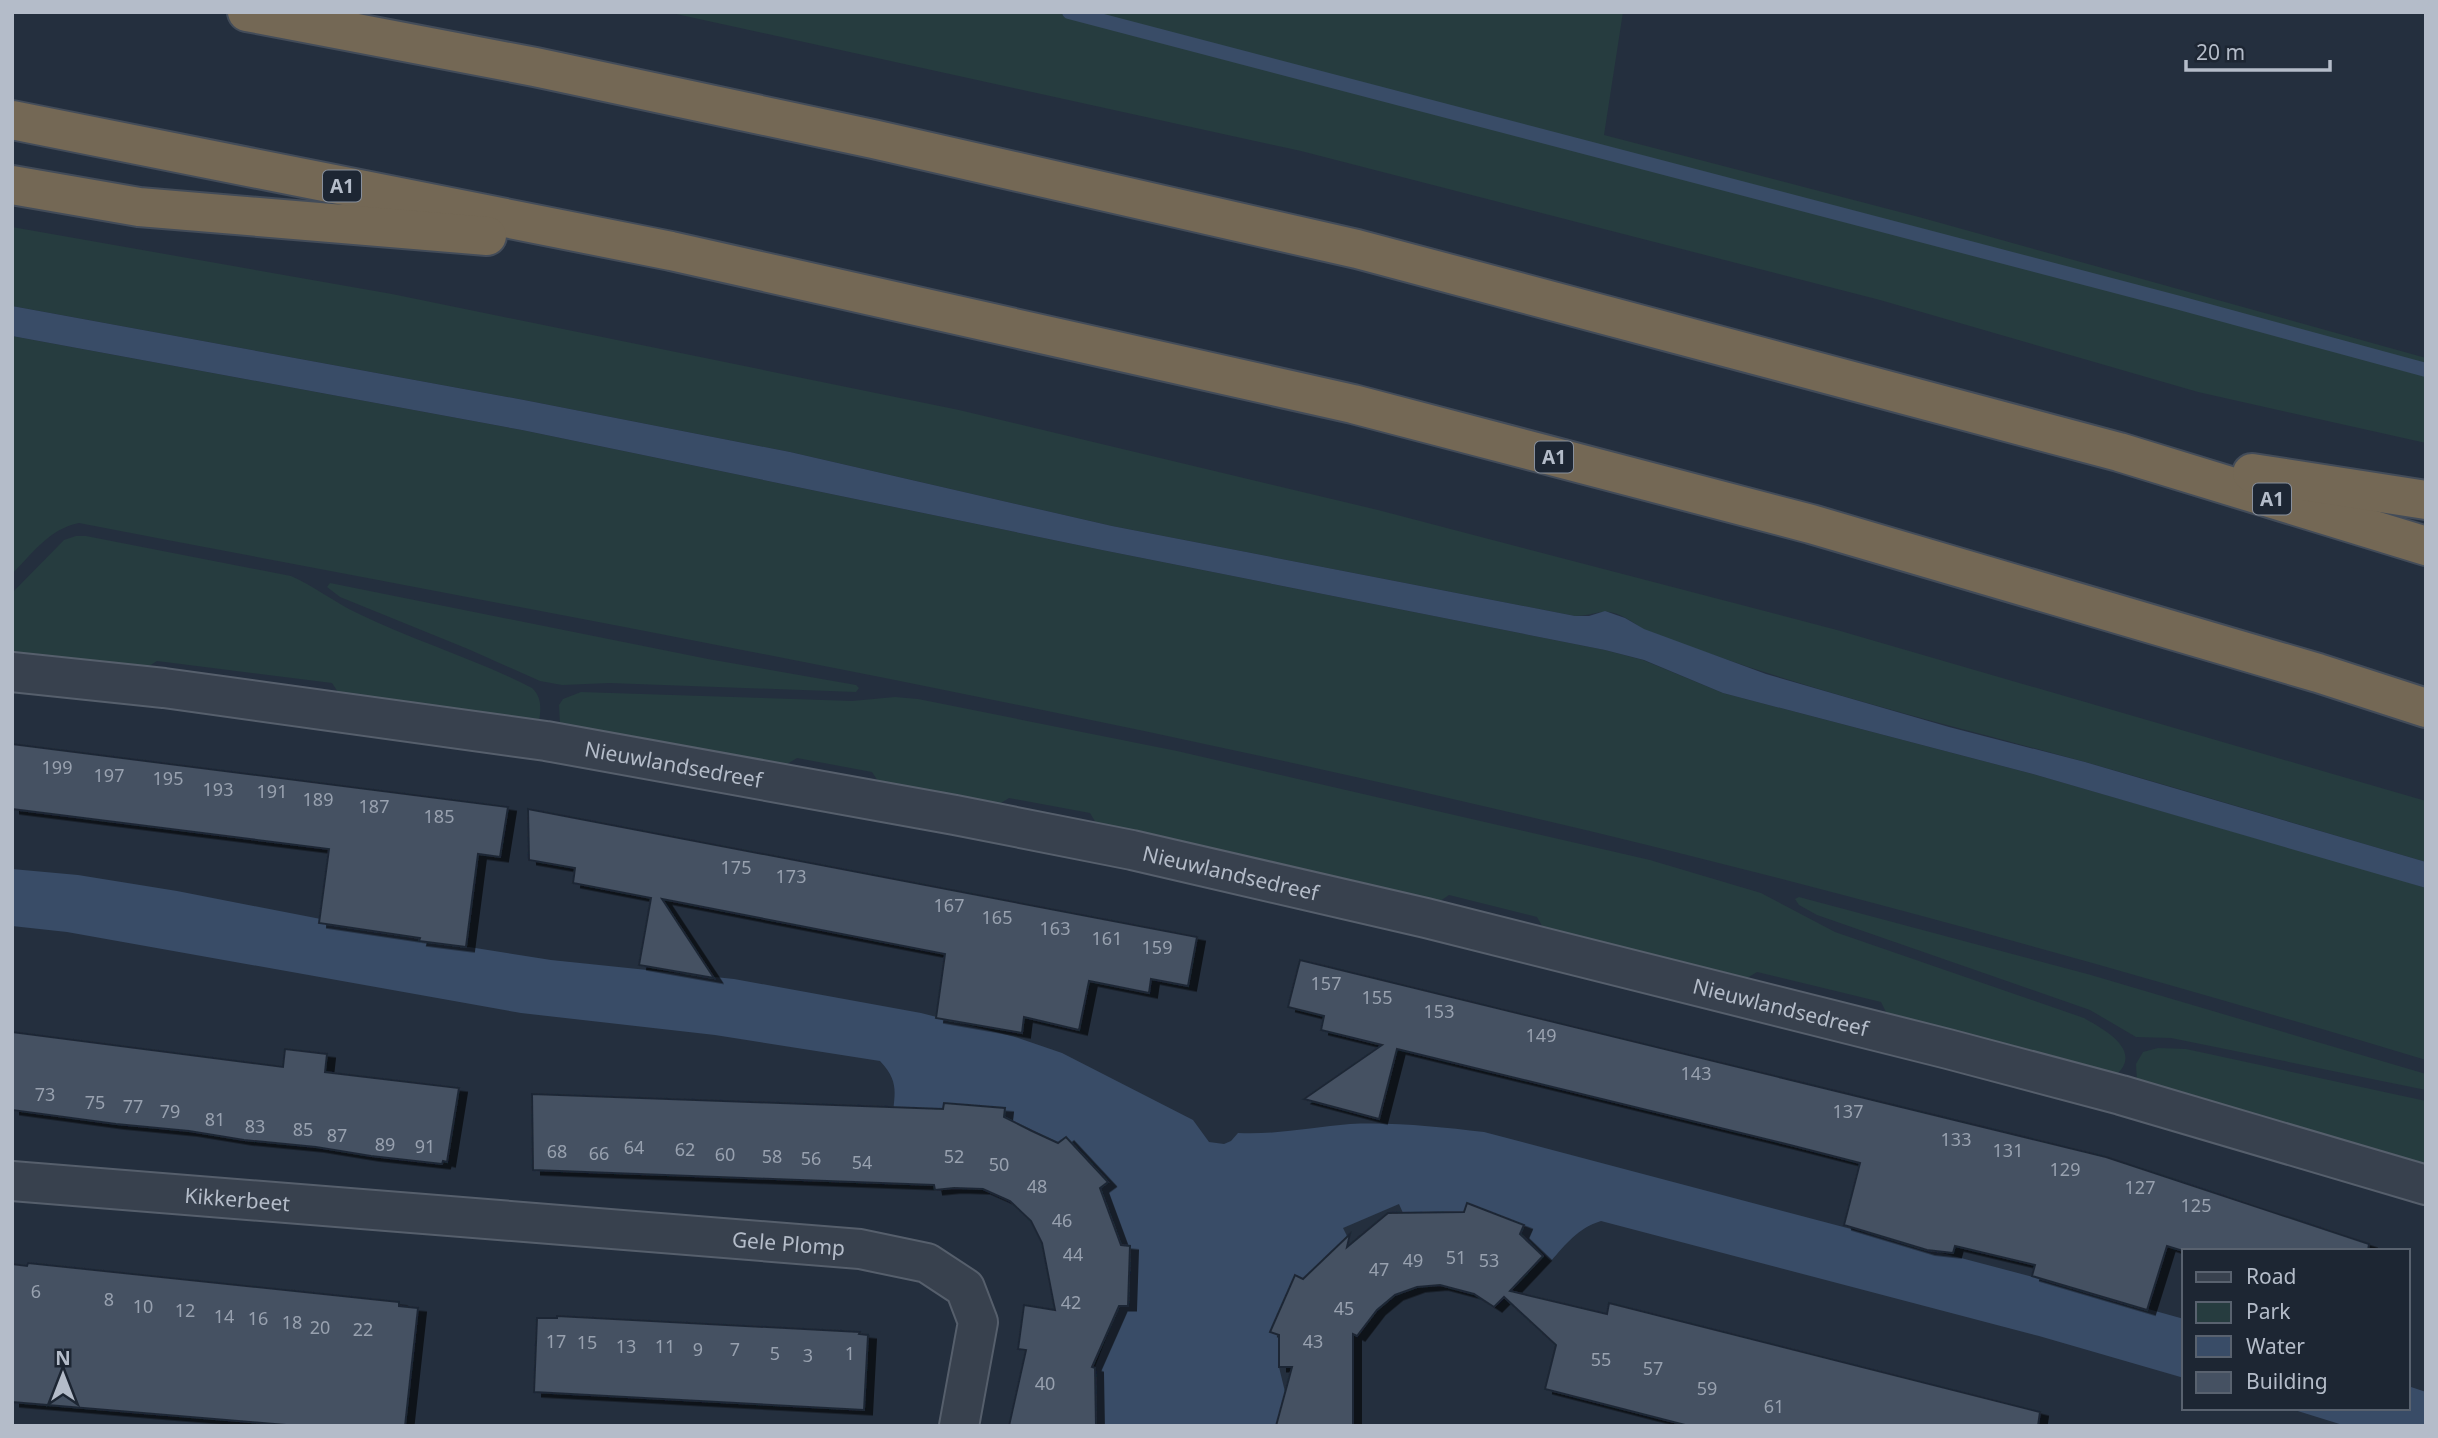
<svg xmlns="http://www.w3.org/2000/svg" width="2438" height="1438" font-family="'Noto Sans',sans-serif">
<style>
.green{fill:#263c3f}
.water{fill:#394c67}
.lines{fill:none;stroke-linecap:round;stroke-linejoin:round}
.stream{stroke:#394c67;stroke-width:14}
.building{fill:#455162;stroke:#1f2835;stroke-width:2;filter:url(#shadow)}
.minor-casing{stroke:#565f6c;stroke-width:42}
.highway-casing{stroke:#434c59;stroke-width:42}
.minor{stroke:#38414e;stroke-width:38}
.highway{stroke:#746855;stroke-width:38}
.labels{text-anchor:middle;dominant-baseline:central;stroke-width:5;stroke-linejoin:round;paint-order:stroke}
.number-label{font-size:18px;fill:#98a1af}
.shield{fill:#1d2633;stroke:#878f9c;stroke-width:2}
.shield-label{font-size:19px;font-weight:bold;fill:#b4bcc9}
.street-label{font-size:21px;fill:#b4bcc9;stroke:#1d2633}
</style>
<defs>
<filter id="shadow"><feDropShadow dx="8" dy="4.5" stdDeviation="0" flood-color="#0009"/></filter>
</defs>
<rect width="100%" height="100%" fill="#242f3e"/>
<g class="green">
<polygon points="667,12 1623,12 1604,135 1919,217 2426,358 2426,443 2198,392 1880,300 1301,151"/>
<path d="M12 227 392 294 959 410 1378 510 1837 630 2426 801V862C2312 829 2199 794 2085 762 1936 721 1787 686 1643 629 1632 622 1617 610 1603 612 1593 613 1585 616 1575 616L1112 526 790 452 524 400 12 306Z"/>
<path d="M12 336 522 430 1102 550 1605 650 1643 660 1723 693 2033 774 2385 875 2426 888V1060C2128 971 1829 887 1526 816 1047 703 562 616 79 523 49 529 33 553 12 574Z"/>
<path d="M76 536H86L291 576C314 586 334 602 357 613 414 641 476 659 532 688 542 697 541 709 539 722L342 698 332 683 157 661 140 672 12 658V593L64 540Z"/>
<polygon points="330,583 708,659 856,685 859,688 856,692 609,683 562,685 540,681 468,649 340,597 327,587"/>
<path d="M581 692 852 701 895 697 918 699 1177 751 1650 860 1761 893 1835 932 2084 1018C2103 1029 2144 1050 2116 1075L1889 1018 1881 1002 1757 972 1742 981 1546 933 1537 917 1449 895 1434 905 1099 828 1090 813 1009 798 993 808 882 787 872 772 797 758 782 767 560 725 559 705 563 699Z"/>
<polygon points="1799,897 2091,975 2426,1074 2426,1090 2171,1038 2136,1037 2090,1010 1817,915 1799,905 1795,899"/>
<polygon points="2158,1048 2186,1049 2426,1101 2426,1169 2137,1082 2136,1064 2143,1052"/>
</g>
<g class="water">
<polygon points="12,306 524,400 790,452 1112,526 1575,616 1589,616 1605,611 1625,618 1644,629 1766,674 1949,727 2085,762 2426,862 2426,888 2033,774 1723,693 1644,660 1605,650 1102,550 522,430 12,336"/>
<path d="M12 869 78 875 177 891 444 943 551 960 734 979 921 1013 1015 1037 1062 1053 1193 1120 1209 1142 1224 1144 1231 1141 1238 1133C1276 1135 1313 1127 1350 1124 1395 1122 1440 1127 1484 1132L2033 1277 2184 1319V1378L2039 1336 1601 1221C1578 1228 1566 1244 1551 1261L1520 1234 1523 1225 1467 1204 1463 1213H1403L1399 1204 1343 1228 1347 1236 1303 1279 1279 1335V1367L1286 1396V1412H1280L1276 1426H1077L1096 1414 1095 1367 1119 1306H1128L1130 1246 1121 1245 1100 1189 1106 1182 1058 1143 1004 1117V1108L944 1104 943 1113 892 1129C892 1098 903 1085 880 1061L715 1035 521 1013 67 932 12 926Z"/>
<polygon points="2408,1386 2426,1392 2426,1426 2346,1426 2288,1408 2408,1408"/>
</g>
<g class="lines">
<polyline class="stream" points="1069,12 2176,302 2426,370"/>
</g>
<g class="building">
<polygon points="12,744 508,807 500,857 478,854 466,947 419,941 420,938 319,923 329,849 12,809"/>
<polygon points="528,809 1197,937 1188,986 1151,979 1149,993 1089,981 1079,1030 1024,1017 1022,1033 936,1018 945,954 662,899 714,978 639,965 651,898 573,883 575,868 529,860"/>
<polygon points="1300,960 2106,1157 2369,1244 2368,1251 2183,1251 2167,1246 2147,1310 2032,1276 2035,1265 1955,1246 1953,1253 1927,1250 1844,1225 1860,1163 1786,1144 1397,1049 1379,1119 1304,1099 1382,1045 1321,1030 1324,1016 1288,1007"/>
<polygon points="12,1032 283,1067 285,1049 327,1054 325,1072 459,1088 447,1162 443,1161 442,1164 371,1156 316,1147 244,1140 189,1131 116,1124 12,1110"/>
<polygon points="532,1094 943,1109 944,1103 1005,1108 1004,1117 1032,1131 1058,1143 1066,1137 1108,1182 1100,1188 1121,1245 1130,1246 1128,1306 1119,1306 1092,1367 1095,1368 1096,1426 1009,1426 1026,1350 1018,1349 1024,1305 1055,1310 1042,1243 1031,1221 1010,1201 983,1189 954,1188 935,1190 934,1185 533,1170"/>
<polygon points="1467,1203 1524,1225 1520,1234 1543,1256 1510,1291 1607,1314 1609,1303 2040,1412 2038,1426 1689,1426 1545,1389 1556,1345 1504,1297 1494,1307 1474,1294 1440,1285 1417,1287 1395,1295 1377,1310 1357,1336 1353,1334 1353,1426 1276,1426 1292,1367 1279,1367 1279,1335 1270,1332 1295,1275 1303,1279 1350,1234 1347,1247 1388,1213 1464,1212"/>
<polygon points="28,1263 399,1302 399,1306 418,1308 405,1426 298,1426 12,1402 12,1264 27,1266"/>
<polygon points="557,1316 860,1332 859,1334 868,1335 864,1410 534,1392 537,1318 557,1318"/>
</g>
<g class="lines">
<defs>
<g id="minor">
<path id="s1" d="M12 672 164 688 546 741 955 815 1132 850 1426 918 1948 1049 2121 1095 2426 1185"/>
<path id="s2" d="M12 1181 860 1249 927 1263 965 1288 978 1322 959 1426"/>
</g>
<g id="highway">
<polyline points="247,12 535,67 873,139 1357,249 2119,452 2426,546"/>
<polyline points="12,120 671,251 1353,404 1811,524 2318,673 2426,708"/>
<polyline points="12,185 139,207 487,236"/>
<polyline points="2252,473 2426,500"/>
</g>
</defs>
<use href="#minor" class="minor-casing"/>
<use href="#highway" class="highway-casing"/>
<use href="#minor" class="minor"/>
<use href="#highway" class="highway"/>
</g>
<g class="labels">
<g class="number-label">
<text x="57" y="767">199</text>
<text x="109" y="775">197</text>
<text x="168" y="778">195</text>
<text x="218" y="789">193</text>
<text x="272" y="791">191</text>
<text x="318" y="799">189</text>
<text x="374" y="806">187</text>
<text x="439" y="816">185</text>
<text x="736" y="867">175</text>
<text x="791" y="876">173</text>
<text x="949" y="905">167</text>
<text x="997" y="917">165</text>
<text x="1055" y="928">163</text>
<text x="1107" y="938">161</text>
<text x="1157" y="947">159</text>
<text x="1326" y="983">157</text>
<text x="1377" y="997">155</text>
<text x="1439" y="1011">153</text>
<text x="1541" y="1035">149</text>
<text x="1696" y="1073">143</text>
<text x="45" y="1094">73</text>
<text x="95" y="1102">75</text>
<text x="133" y="1106">77</text>
<text x="170" y="1111">79</text>
<text x="1848" y="1111">137</text>
<text x="215" y="1119">81</text>
<text x="255" y="1126">83</text>
<text x="303" y="1129">85</text>
<text x="337" y="1135">87</text>
<text x="1956" y="1139">133</text>
<text x="385" y="1144">89</text>
<text x="425" y="1146">91</text>
<text x="634" y="1147">64</text>
<text x="685" y="1149">62</text>
<text x="2008" y="1150">131</text>
<text x="557" y="1151">68</text>
<text x="599" y="1153">66</text>
<text x="725" y="1154">60</text>
<text x="772" y="1156">58</text>
<text x="954" y="1156">52</text>
<text x="811" y="1158">56</text>
<text x="862" y="1162">54</text>
<text x="999" y="1164">50</text>
<text x="2065" y="1169">129</text>
<text x="1037" y="1186">48</text>
<text x="2140" y="1187">127</text>
<text x="2196" y="1205">125</text>
<text x="1062" y="1220">46</text>
<text x="1073" y="1254">44</text>
<text x="1456" y="1257">51</text>
<text x="1413" y="1260">49</text>
<text x="1489" y="1260">53</text>
<text x="1379" y="1269">47</text>
<text x="36" y="1291">6</text>
<text x="109" y="1299">8</text>
<text x="1071" y="1302">42</text>
<text x="143" y="1306">10</text>
<text x="1344" y="1308">45</text>
<text x="185" y="1310">12</text>
<text x="224" y="1316">14</text>
<text x="258" y="1318">16</text>
<text x="292" y="1322">18</text>
<text x="320" y="1327">20</text>
<text x="363" y="1329">22</text>
<text x="556" y="1341">17</text>
<text x="1313" y="1341">43</text>
<text x="587" y="1342">15</text>
<text x="626" y="1346">13</text>
<text x="665" y="1346">11</text>
<text x="698" y="1349">9</text>
<text x="735" y="1349">7</text>
<text x="775" y="1353">5</text>
<text x="850" y="1353">1</text>
<text x="808" y="1355">3</text>
<text x="1601" y="1359">55</text>
<text x="1653" y="1368">57</text>
<text x="1045" y="1383">40</text>
<text x="1707" y="1388">59</text>
<text x="1774" y="1406">61</text>
</g>
<g class="shield">
<rect x="323" y="170.5" width="38" height="31" rx="5"/>
<rect x="1535" y="441.5" width="38" height="31" rx="5"/>
<rect x="2253" y="483.5" width="38" height="31" rx="5"/>
</g>
<g class="shield-label">
<text x="342" y="186">A1</text>
<text x="1554" y="457">A1</text>
<text x="2272" y="499">A1</text>
</g>
<g class="street-label">
<text stroke="none"><textPath href="#s1" startOffset="668">Nieuwlandsedreef</textPath></text>
<text stroke="none"><textPath href="#s1" startOffset="1236">Nieuwlandsedreef</textPath></text>
<text stroke="none"><textPath href="#s1" startOffset="1802">Nieuwlandsedreef</textPath></text>
<text stroke="none"><textPath href="#s2" startOffset="226">Kikkerbeet</textPath></text>
<text stroke="none"><textPath href="#s2" startOffset="779">Gele Plomp</textPath></text>
</g>
</g>
<rect width="2438" height="1438" fill="none" stroke="#b4bcc9" stroke-width="28"/>
<rect x="2182" y="1249" width="228" height="161" fill="#1d2633" stroke="#59626f" stroke-width="2"/>
<rect x="2196" y="1272" width="35" height="10" fill="#38414e" stroke="#59626f" stroke-width="2"/>
<text x="2246" y="1284" font-size="21" fill="#b4bcc9">Road</text>
<rect x="2196" y="1302" width="35" height="21" fill="#263c3f" stroke="#59626f" stroke-width="2"/>
<text x="2246" y="1319" font-size="21" fill="#b4bcc9">Park</text>
<rect x="2196" y="1336" width="35" height="21" fill="#394c67" stroke="#59626f" stroke-width="2"/>
<text x="2246" y="1354" font-size="21" fill="#b4bcc9">Water</text>
<rect x="2196" y="1372" width="35" height="21" fill="#455162" stroke="#59626f" stroke-width="2"/>
<text x="2246" y="1389" font-size="21" fill="#b4bcc9">Building</text>
<g transform="translate(63 1375)" stroke="#1d2633" stroke-width="5" paint-order="stroke">
<path d="M0-5L12 26L0 18L-12 26Z" fill="#b4bcc9"/>
<text y="-10" font-size="19" font-weight="bold" text-anchor="middle" fill="#b4bcc9">N</text>
</g>
<path d="M2186 60v10h144v-10" fill="none" stroke="#b4bcc9" stroke-width="3.5"/>
<text x="2196" y="60" font-size="21" fill="#b4bcc9" stroke="#1d2633" stroke-width="5" paint-order="stroke">20 m</text>
</svg>
